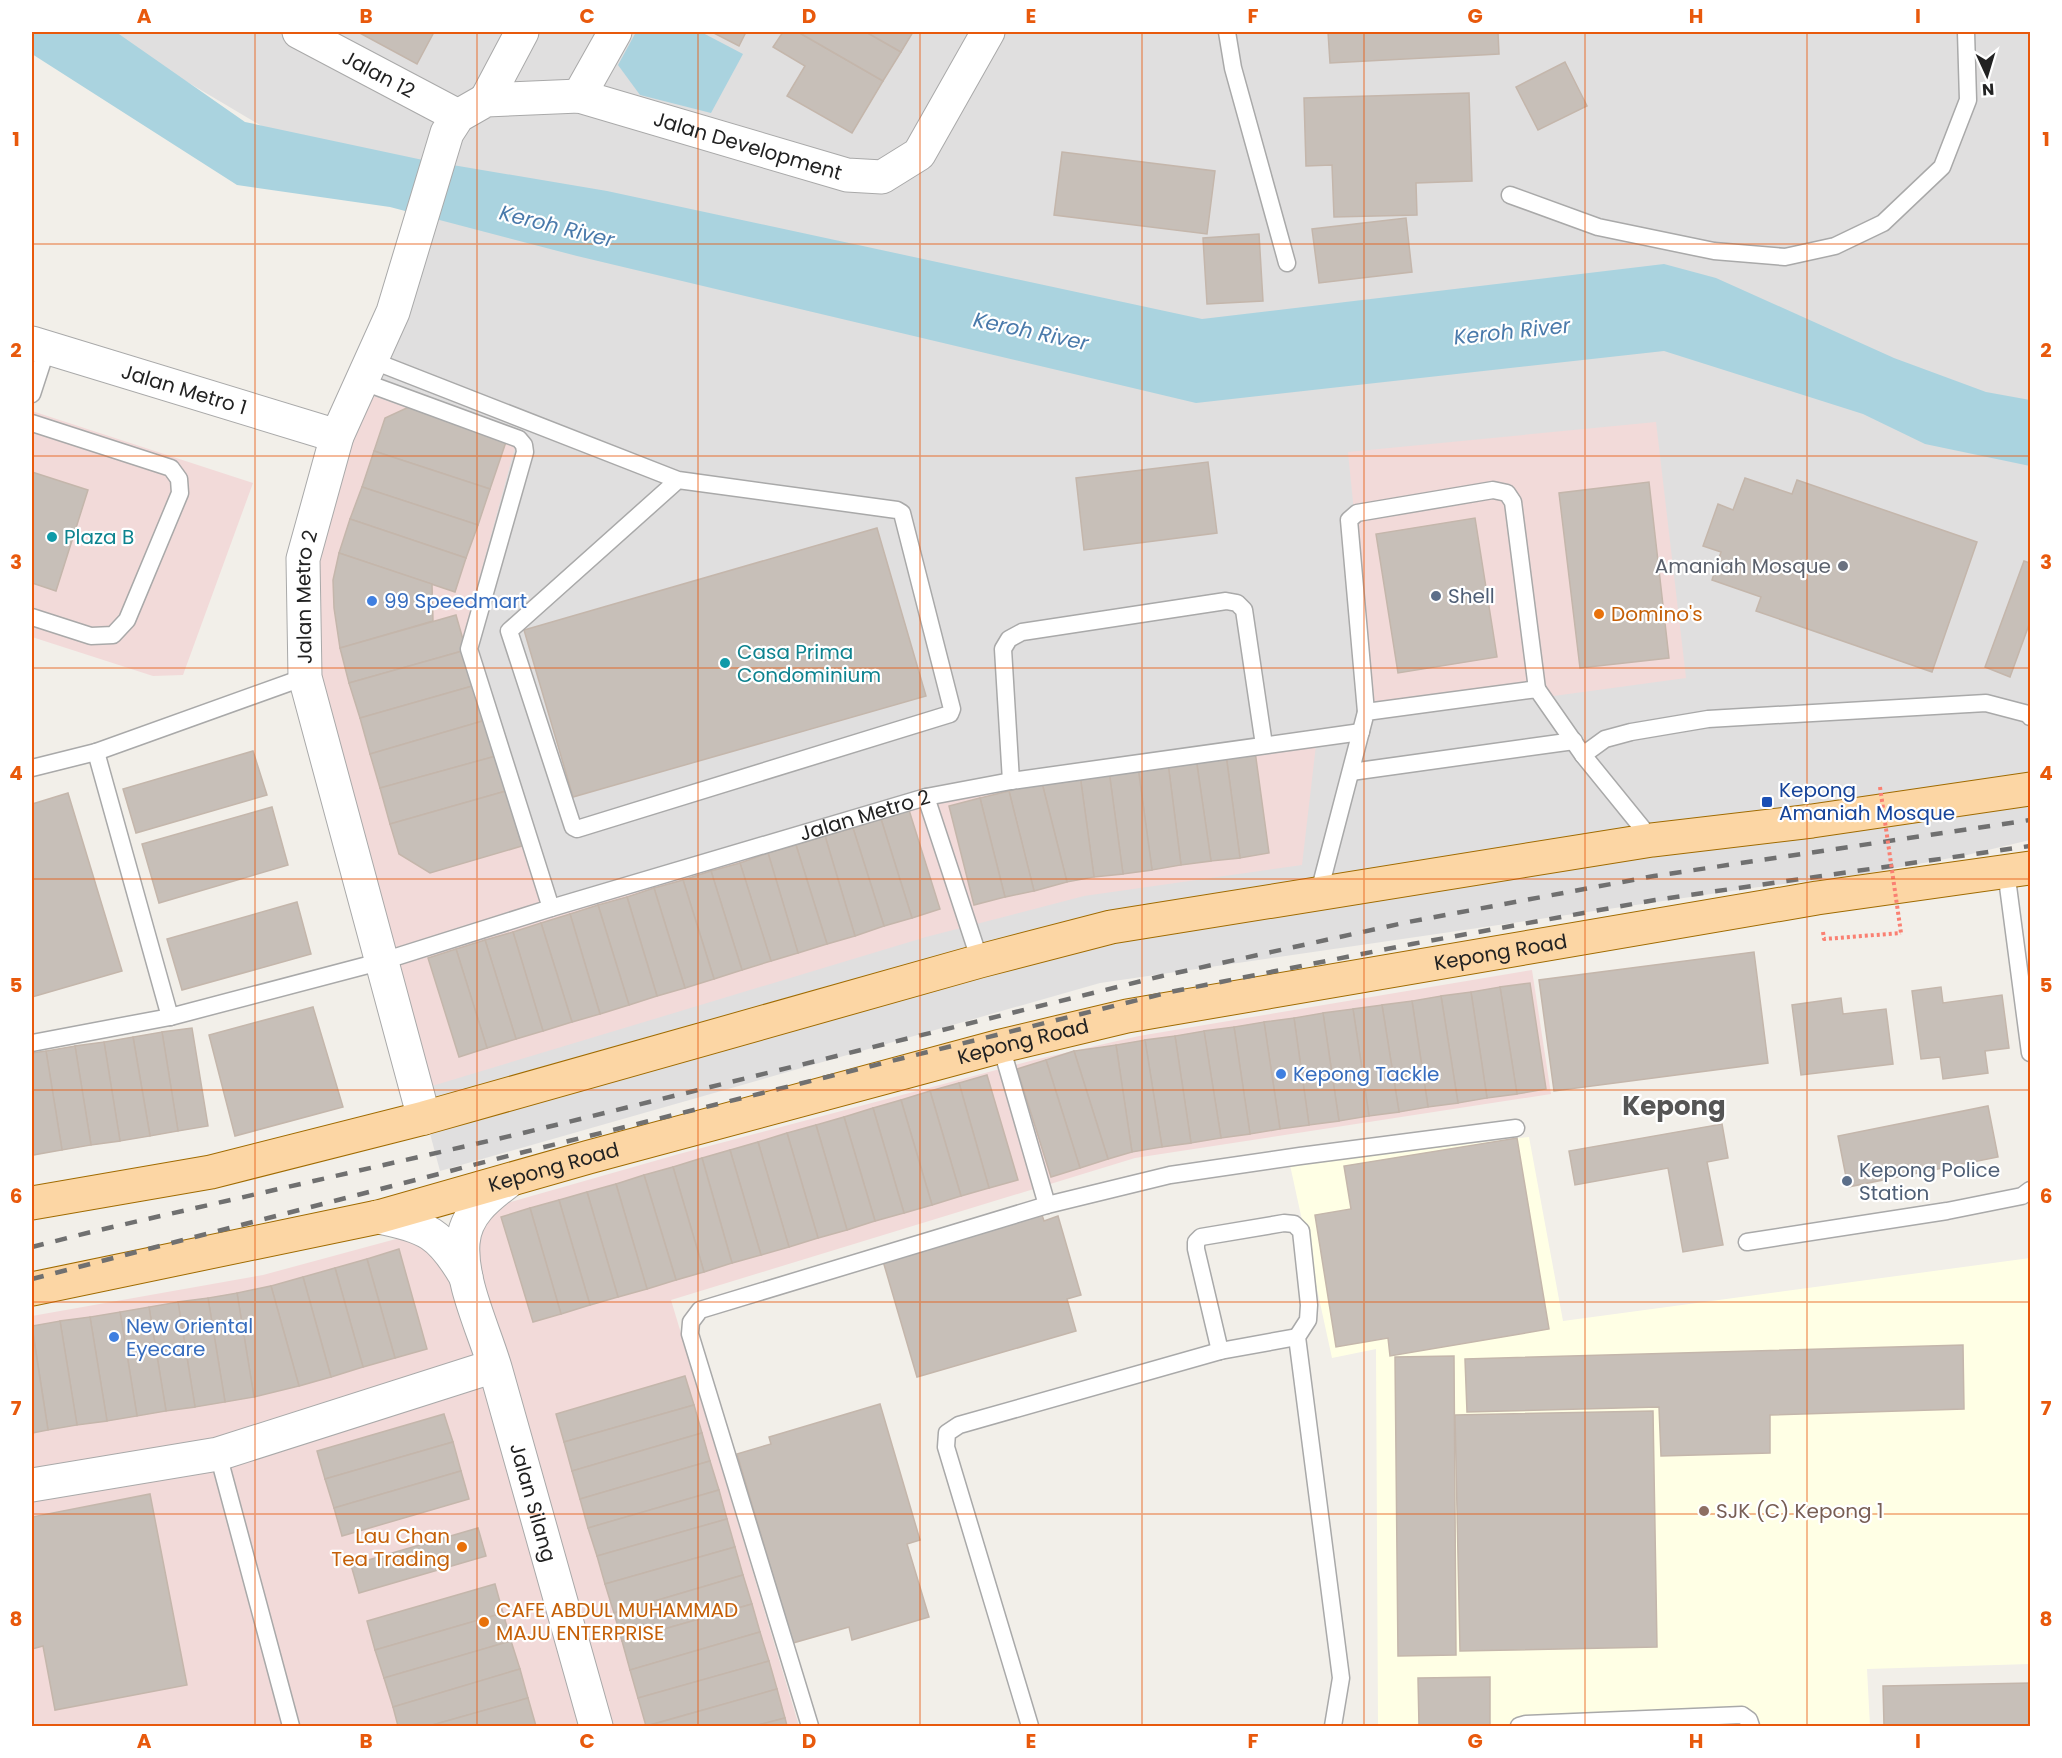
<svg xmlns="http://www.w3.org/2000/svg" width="2062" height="1758" font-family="Poppins,sans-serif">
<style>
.residential{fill:#e0dfdf}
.commercial{fill:#f2dad9}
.education{fill:#ffffe5}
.water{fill:#aad3df}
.building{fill:#c7bfb8;stroke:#c4b6ab;stroke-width:1.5}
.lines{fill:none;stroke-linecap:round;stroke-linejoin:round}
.lane-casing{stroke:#a9a9a9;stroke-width:19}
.street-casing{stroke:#a9a9a9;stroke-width:35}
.primary-casing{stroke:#a06b00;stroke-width:35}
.path{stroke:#fa8072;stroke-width:4;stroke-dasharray:3 3;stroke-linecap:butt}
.lane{stroke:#fff;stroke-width:16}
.street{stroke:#fff;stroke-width:33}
.primary{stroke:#fcd6a4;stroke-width:33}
.rail{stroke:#707070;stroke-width:4.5;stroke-dasharray:12 12;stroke-linecap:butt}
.path-bridge{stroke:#fa8072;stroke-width:4;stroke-dasharray:3 3;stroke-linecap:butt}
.grid{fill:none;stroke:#e8590c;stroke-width:1.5;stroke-opacity:0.55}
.culture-dot{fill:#0f9aa8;stroke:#fff;stroke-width:2}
.worship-dot{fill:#6b7280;stroke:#fff;stroke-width:2}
.service-dot{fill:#5c6f8a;stroke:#fff;stroke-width:2}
.shop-dot{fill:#3f7fe0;stroke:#fff;stroke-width:2}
.food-dot{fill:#e8710a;stroke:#fff;stroke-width:2}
.transit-dot{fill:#1a4fb4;stroke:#fff;stroke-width:2}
.education-dot{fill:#8d6e63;stroke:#fff;stroke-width:2}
.labels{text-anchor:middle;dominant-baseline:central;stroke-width:4.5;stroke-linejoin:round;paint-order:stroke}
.street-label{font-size:20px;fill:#222;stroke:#fff}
.culture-label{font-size:20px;fill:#0d838f;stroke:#fff;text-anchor:start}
.worship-label{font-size:20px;fill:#5b616d;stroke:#fff;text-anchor:end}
.service-label{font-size:20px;fill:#4e5e75;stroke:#fff;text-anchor:start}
.shop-label{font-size:20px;fill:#366cbe;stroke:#fff;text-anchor:start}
.food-label{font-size:20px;fill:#c56008;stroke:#fff;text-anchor:start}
.transit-label{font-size:20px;fill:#164399;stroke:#fff;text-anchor:start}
.education-label{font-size:20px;fill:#785e54;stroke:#fff;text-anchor:start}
.water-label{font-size:21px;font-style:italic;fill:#4a7aab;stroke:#fff}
.district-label{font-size:26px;font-weight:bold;fill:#555;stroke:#fff}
.neatline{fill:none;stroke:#e8590c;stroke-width:2}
.grid-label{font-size:20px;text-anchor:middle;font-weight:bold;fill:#e8590c}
</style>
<rect width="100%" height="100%" fill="#f2efe9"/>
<polygon class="residential" points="103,32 2030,32 2030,840 1967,855 1852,876 1759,887 1100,983 440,1171 301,651 312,538 427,224"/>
<g class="commercial">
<polygon points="371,395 515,447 461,646 547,917 920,806 990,793 1316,745 1302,865 1084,896 926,937 432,1086 321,677 315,567 353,443"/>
<polygon points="32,411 253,483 183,675 153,676 32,637"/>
<polygon points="1656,422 1686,678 1375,720 1348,452"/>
<polygon points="1532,970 1551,1094 1135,1158 671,1300 799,1726 611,1726 476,1252 481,1227 497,1206 679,1154 1034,1060 1139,1036"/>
<polygon points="407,1236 431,1249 449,1272 488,1387 584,1726 32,1726 32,1316 263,1275"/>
</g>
<polygon class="education" points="1529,1137 1563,1321 2030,1258 2030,1664 1867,1669 1870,1726 1378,1726 1376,1349 1332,1358 1290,1165"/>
<g class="water">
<polygon points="32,32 116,32 245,122 423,160 607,191 1202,319 1664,264 1716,278 1894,358 1986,392 2030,400 2030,466 1925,444 1863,414 1664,351 1196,403 577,256 390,207 237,185 32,54"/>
<polygon points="636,32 701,32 743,54 711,113 640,95 618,65"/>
</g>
<g class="building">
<polygon points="358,32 434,32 417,64"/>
<polygon points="712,32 746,32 739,46"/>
<polygon points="783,32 798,32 883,81 852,133 787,96 805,66 773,47"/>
<polygon points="798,32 866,32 901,52 883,81"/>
<polygon points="866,32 913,32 901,52"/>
<polygon points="1328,32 1498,32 1499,54 1330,63"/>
<polygon points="1565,62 1587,106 1538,130 1516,87"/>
<polygon points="1469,93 1472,181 1416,183 1417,215 1334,217 1332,165 1306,166 1304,98"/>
<polygon points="1062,152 1215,171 1207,234 1054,215"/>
<polygon points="1406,218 1412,272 1319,283 1312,229"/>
<polygon points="1259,234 1263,301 1207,304 1203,238"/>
<polygon points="413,405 508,436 490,489 374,451 385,418"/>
<polygon points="374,451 490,489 478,525 362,487"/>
<polygon points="1208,462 1217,533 1084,550 1076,478"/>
<polygon points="32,472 88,490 56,591 32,583"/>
<polygon points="1745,478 1792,494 1797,480 1977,542 1932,672 1756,611 1761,597 1712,580 1721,552 1703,546 1718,504 1733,510"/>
<polygon points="1649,482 1669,658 1580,668 1559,493"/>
<polygon points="362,487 478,525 466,558 350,519"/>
<polygon points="1475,518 1497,657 1398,673 1376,534"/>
<polygon points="350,519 466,558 455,592 339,553"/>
<polygon points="877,528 926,696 573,797 524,630"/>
<polygon points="339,553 432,584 433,621 340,648 334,608 333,580"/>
<polygon points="2024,561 2030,563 2030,622 2010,677 1985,667"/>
<polygon points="456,615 466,650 349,683 340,648"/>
<polygon points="466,650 476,685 360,718 349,683"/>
<polygon points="476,685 486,720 370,754 360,718"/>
<polygon points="486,720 496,756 380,788 370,754"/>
<polygon points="253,751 267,795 136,833 123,789"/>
<polygon points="1255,751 1269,853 1240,858 1226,755"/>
<polygon points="1226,755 1240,858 1211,861 1196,758"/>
<polygon points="496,756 506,791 390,824 380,788"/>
<polygon points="1196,758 1211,861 1181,865 1168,763"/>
<polygon points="1168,763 1181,865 1152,870 1138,767"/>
<polygon points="1138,767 1152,870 1123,874 1109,771"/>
<polygon points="1109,771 1123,874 1094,877 1080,775"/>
<polygon points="1080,775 1094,877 1067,882 1042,783"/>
<polygon points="1042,783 1067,882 1034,891 1009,791"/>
<polygon points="506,791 522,846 430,873 399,854 390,824"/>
<polygon points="1009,791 1034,891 1005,897 980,798"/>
<polygon points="68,793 122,971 32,997 32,804"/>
<polygon points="980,798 1005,897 974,905 949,806"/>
<polygon points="272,807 288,865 159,903 142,844"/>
<polygon points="909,810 940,909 912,918 881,819"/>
<polygon points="881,819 912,918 884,926 853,828"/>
<polygon points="853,828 884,926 855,936 825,836"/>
<polygon points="825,836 855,936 827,944 796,845"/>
<polygon points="796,845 827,944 798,953 768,853"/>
<polygon points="768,853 798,953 771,961 740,863"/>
<polygon points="740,863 771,961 742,970 711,871"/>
<polygon points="711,871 742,970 714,979 683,880"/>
<polygon points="683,880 714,979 685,988 654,888"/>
<polygon points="654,888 685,988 657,996 627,897"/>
<polygon points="627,897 657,996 629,1005 598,905"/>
<polygon points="297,902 311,954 182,990 167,939"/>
<polygon points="598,905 629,1005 600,1014 570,914"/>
<polygon points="570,914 600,1014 572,1022 541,923"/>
<polygon points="541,923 572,1022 543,1031 513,932"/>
<polygon points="513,932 543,1031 516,1039 485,940"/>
<polygon points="485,940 516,1039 487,1048 456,949"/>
<polygon points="456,949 487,1048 459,1057 428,958"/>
<polygon points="1754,952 1768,1063 1554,1091 1539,980"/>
<polygon points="1530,983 1546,1089 1517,1094 1500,987"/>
<polygon points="1500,987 1517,1094 1487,1098 1471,992"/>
<polygon points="1941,987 1943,1003 2002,995 2009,1048 1985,1051 1988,1073 1943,1079 1940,1057 1921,1059 1912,991"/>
<polygon points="1471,992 1487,1098 1458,1103 1441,996"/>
<polygon points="1441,996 1458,1103 1428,1107 1412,1001"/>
<polygon points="1841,998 1843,1014 1886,1009 1893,1064 1801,1075 1792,1005"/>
<polygon points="1412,1001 1428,1107 1399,1112 1382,1005"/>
<polygon points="1382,1005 1399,1112 1369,1116 1353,1009"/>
<polygon points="313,1007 343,1107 235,1136 209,1035"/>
<polygon points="1353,1009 1369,1116 1339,1121 1323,1013"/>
<polygon points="1323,1013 1339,1121 1309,1125 1294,1018"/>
<polygon points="1294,1018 1309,1125 1280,1129 1264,1022"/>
<polygon points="1264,1022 1280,1129 1250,1134 1234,1027"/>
<polygon points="1234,1027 1250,1134 1221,1138 1204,1031"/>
<polygon points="192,1028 208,1126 178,1131 162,1032"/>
<polygon points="1204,1031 1221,1138 1191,1143 1175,1036"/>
<polygon points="162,1032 178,1131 150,1136 133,1037"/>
<polygon points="1175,1036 1191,1143 1162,1147 1145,1040"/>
<polygon points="133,1037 150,1136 120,1141 104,1042"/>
<polygon points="1145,1040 1162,1147 1132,1152 1116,1045"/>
<polygon points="104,1042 120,1141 91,1145 75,1046"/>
<polygon points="1116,1045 1132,1152 1108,1159 1074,1051"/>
<polygon points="75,1046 91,1145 62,1150 46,1051"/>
<polygon points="46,1051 62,1150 33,1155 32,1053"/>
<polygon points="1074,1051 1108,1159 1080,1168 1046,1060"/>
<polygon points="1046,1060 1080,1168 1051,1177 1017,1069"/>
<polygon points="987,1075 1018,1180 989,1188 959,1083"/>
<polygon points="959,1083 989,1188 961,1196 930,1091"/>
<polygon points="930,1091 961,1196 932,1205 901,1100"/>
<polygon points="901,1100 932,1205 904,1213 873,1108"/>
<polygon points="1988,1106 1998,1157 1848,1187 1838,1136"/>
<polygon points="873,1108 904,1213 875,1221 844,1117"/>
<polygon points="844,1117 875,1221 847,1230 816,1125"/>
<polygon points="1722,1124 1728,1158 1707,1162 1723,1245 1683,1252 1668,1168 1575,1185 1569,1151"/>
<polygon points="816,1125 847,1230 818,1238 787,1133"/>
<polygon points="787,1133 818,1238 789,1247 758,1142"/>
<polygon points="1517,1138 1549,1329 1390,1356 1388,1338 1336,1347 1315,1215 1351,1209 1344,1166"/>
<polygon points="758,1142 789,1247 761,1255 730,1150"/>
<polygon points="730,1150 761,1255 732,1263 702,1158"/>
<polygon points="702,1158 732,1263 704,1272 673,1167"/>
<polygon points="673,1167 704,1272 676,1280 644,1175"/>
<polygon points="644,1175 676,1280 647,1289 616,1184"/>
<polygon points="616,1184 647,1289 618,1297 587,1192"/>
<polygon points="587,1192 618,1297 590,1305 559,1200"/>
<polygon points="559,1200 590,1305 561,1314 530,1208"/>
<polygon points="530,1208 561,1314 533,1322 501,1217"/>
<polygon points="1042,1215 1044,1221 1058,1216 1081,1295 1067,1299 1076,1331 917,1377 883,1261"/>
<polygon points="399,1249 427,1349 395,1358 367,1259"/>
<polygon points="367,1259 395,1358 363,1367 335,1268"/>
<polygon points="335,1268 363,1367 331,1377 303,1277"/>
<polygon points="303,1277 331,1377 299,1386 271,1286"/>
<polygon points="271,1286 299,1386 254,1397 237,1293"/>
<polygon points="237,1293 254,1397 225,1402 208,1298"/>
<polygon points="208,1298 225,1402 195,1407 178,1302"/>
<polygon points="178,1302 195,1407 166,1411 149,1307"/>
<polygon points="149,1307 166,1411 137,1416 120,1312"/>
<polygon points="120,1312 137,1416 107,1421 90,1317"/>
<polygon points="90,1317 107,1421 77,1425 60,1321"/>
<polygon points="60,1321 77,1425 48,1430 32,1326"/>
<polygon points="32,1328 48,1430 32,1433"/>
<polygon points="1963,1345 1964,1409 1770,1415 1770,1453 1661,1456 1659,1407 1467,1412 1465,1359"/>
<polygon points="1454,1356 1456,1655 1398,1656 1395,1357"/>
<polygon points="685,1376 694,1405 564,1442 556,1414"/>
<polygon points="880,1404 920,1540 907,1544 929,1617 852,1640 849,1627 793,1643 737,1454 771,1444 769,1437"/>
<polygon points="694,1405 702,1433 572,1471 564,1442"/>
<polygon points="1653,1411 1657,1647 1460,1651 1455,1415"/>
<polygon points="444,1414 453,1442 325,1479 317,1451"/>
<polygon points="702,1433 710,1461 580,1499 572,1471"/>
<polygon points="453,1442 461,1471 334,1508 325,1479"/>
<polygon points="710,1461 719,1490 588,1528 580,1499"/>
<polygon points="461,1471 469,1499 342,1536 334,1508"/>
<polygon points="719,1490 727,1519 597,1556 588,1528"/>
<polygon points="150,1494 187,1685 55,1710 43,1646 32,1649 32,1517"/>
<polygon points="727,1519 735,1547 605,1584 597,1556"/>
<polygon points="478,1528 486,1556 359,1593 351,1565"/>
<polygon points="735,1547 743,1575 614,1613 605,1584"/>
<polygon points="743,1575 752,1604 622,1641 614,1613"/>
<polygon points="495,1584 503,1613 375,1650 367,1621"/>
<polygon points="752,1604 760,1632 630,1670 622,1641"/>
<polygon points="503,1613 511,1641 384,1678 375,1650"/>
<polygon points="760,1632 769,1661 638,1698 630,1670"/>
<polygon points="511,1641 520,1669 393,1707 384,1678"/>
<polygon points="769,1661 777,1689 646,1726 638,1698"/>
<polygon points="520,1669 528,1698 429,1726 398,1726 393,1707"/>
<polygon points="1490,1677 1490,1726 1419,1726 1418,1678"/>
<polygon points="2030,1683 2030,1726 1884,1726 1883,1686"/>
<polygon points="777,1689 785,1718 754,1726 647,1726"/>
<polygon points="528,1698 536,1726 429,1726"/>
<polygon points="785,1718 787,1726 754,1726"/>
</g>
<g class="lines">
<defs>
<g id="lane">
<polyline points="1227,32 1233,68 1287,263"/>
<polyline points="1510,195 1598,227 1714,251 1785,257 1835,246 1883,223 1942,167 1968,100 1966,32"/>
<polyline points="371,360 678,480 897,510 902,513 952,709 950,714 577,829 573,827 509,631 678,480"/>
<polyline points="361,381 519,439 524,445 525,452 469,649 551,908"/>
<polyline points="32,394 47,348"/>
<polyline points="32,423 171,468 179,479 180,493 127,620 113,635 91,636 32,617"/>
<polyline points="1366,712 1349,520 1357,513 1493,490 1507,493 1513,502 1537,689"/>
<polyline points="96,752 170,1017"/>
<polyline points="1583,755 1605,739 1631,732 1708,719 1986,703 2028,714 2030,717"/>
<polyline points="32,768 96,752 305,677"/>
<polyline points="1351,772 1574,741"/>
<polyline points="1011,781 1003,649 1009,639 1022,632 1226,601 1237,603 1244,610 1264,745"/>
<polyline points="926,797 980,961"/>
<polyline points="2006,871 2030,1053"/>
<polyline points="1319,892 1366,712 1537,689 1583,755 1652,840"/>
<path id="s1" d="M32 1043 170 1017 383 961 551 908 926 797 1011 781 1361 732"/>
<polyline points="1001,1046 1047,1205"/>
<polyline points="1747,1242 1947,1211 2022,1196 2030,1190"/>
<polyline points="1220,1351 1196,1249 1196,1242 1201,1237 1284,1223 1294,1224 1301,1231 1309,1305 1308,1320 1297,1337 1341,1678 1333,1726"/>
<polyline points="218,1454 291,1726"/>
<polyline points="810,1726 690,1334 691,1322 700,1310 1047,1205 1170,1175 1300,1156 1516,1128"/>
<polyline points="1030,1726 946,1447 947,1433 959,1425 1220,1351 1297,1337"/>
<polyline points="1519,1726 1526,1724 1742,1715 1749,1720 1751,1726"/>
</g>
<g id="street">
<path id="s2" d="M299 32 458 116"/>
<polyline points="579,96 615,32"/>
<polyline points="486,100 522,32"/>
<path id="s3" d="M32 343 337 436"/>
<path id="s4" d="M424 1118 305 677 303 559 337 436 393 312 447 133 458 116 486 100 579 96 847 175 882 177 919 154 988 32"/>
<path id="s5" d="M510 1180C489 1196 465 1213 463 1243 460 1283 485 1332 496 1371 529 1489 563 1608 596 1726"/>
<path d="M378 1217C427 1226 441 1234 466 1277"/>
<polyline points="32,1485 218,1454 494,1366"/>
</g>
<g id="primary">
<polyline points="32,1203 211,1172 424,1118 980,961 1111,927 1652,840 1812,821 2030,789"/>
<path id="s6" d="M32 1289 378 1217 589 1157 1001 1046 1127 1016 1817 898 2030 868"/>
</g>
</defs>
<use href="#lane" class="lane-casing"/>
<use href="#street" class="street-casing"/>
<use href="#primary" class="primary-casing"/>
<polyline class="path" points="1823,932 1824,939 1901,933"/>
<use href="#lane" class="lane"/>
<use href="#street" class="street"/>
<use href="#primary" class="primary"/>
<g class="rail">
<polyline points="32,1247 95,1231 519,1134 1162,976 1408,922 1654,876 2030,820"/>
<polyline points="32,1279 512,1155 1170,992 1412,944 1655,900 2030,846"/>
</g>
<polyline class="path-bridge" points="1880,787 1901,933"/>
</g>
<path class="grid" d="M255 32V1726M477 32V1726M698 32V1726M920 32V1726M1142 32V1726M1364 32V1726M1585 32V1726M1807 32V1726M32 244H2030M32 456H2030M32 668H2030M32 879H2030M32 1090H2030M32 1302H2030M32 1514H2030"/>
<g class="culture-dot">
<circle cx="52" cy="537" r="6"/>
<circle cx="725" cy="663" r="6"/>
</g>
<circle class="worship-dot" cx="1843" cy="566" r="6"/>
<g class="service-dot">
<circle cx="1436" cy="596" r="6"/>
<circle cx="1847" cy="1181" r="6"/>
</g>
<g class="shop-dot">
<circle cx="372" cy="601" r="6"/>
<circle cx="1281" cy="1074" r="6"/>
<circle cx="114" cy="1337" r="6"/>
</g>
<g class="food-dot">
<circle cx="1599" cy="614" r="6"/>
<circle cx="462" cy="1547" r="6"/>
<circle cx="484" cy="1622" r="6"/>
</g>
<rect class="transit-dot" x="1761" y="796" width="12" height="12" rx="3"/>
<circle class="education-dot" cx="1704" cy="1511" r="6"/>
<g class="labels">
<g class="street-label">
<text stroke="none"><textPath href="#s2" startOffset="90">Jalan 12</textPath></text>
<text stroke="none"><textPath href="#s4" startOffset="1347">Jalan Development</textPath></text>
<text stroke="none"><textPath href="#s3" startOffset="159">Jalan Metro 1</textPath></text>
<text stroke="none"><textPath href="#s4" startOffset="537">Jalan Metro 2</textPath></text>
<text stroke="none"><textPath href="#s1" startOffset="864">Jalan Metro 2</textPath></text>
<text stroke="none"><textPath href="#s6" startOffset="1508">Kepong Road</textPath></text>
<text stroke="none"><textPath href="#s6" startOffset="1022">Kepong Road</textPath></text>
<text stroke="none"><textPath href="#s6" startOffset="536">Kepong Road</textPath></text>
<text stroke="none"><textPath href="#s5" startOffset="351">Jalan Silang</textPath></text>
</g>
<g class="culture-label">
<text x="64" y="537">Plaza B</text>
<text x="737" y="652">Casa Prima<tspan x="737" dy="23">Condominium</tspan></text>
</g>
<g class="worship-label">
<text x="1831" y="566">Amaniah Mosque</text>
</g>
<g class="service-label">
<text x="1448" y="596">Shell</text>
<text x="1859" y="1170">Kepong Police<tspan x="1859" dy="23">Station</tspan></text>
</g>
<g class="shop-label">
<text x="384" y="601">99 Speedmart</text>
<text x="1293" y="1074">Kepong Tackle</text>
<text x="126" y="1326">New Oriental<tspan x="126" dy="23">Eyecare</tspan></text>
</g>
<g class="food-label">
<text x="1611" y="614">Domino's</text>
<text x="450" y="1536" text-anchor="end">Lau Chan<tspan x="450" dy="23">Tea Trading</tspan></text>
<text x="496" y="1610">CAFE ABDUL MUHAMMAD<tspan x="496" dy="23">MAJU ENTERPRISE</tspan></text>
</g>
<g class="transit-label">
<text x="1779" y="790">Kepong<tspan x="1779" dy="23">Amaniah Mosque</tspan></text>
</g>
<g class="education-label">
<text x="1716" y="1511">SJK (C) Kepong 1</text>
</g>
<g class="water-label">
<text transform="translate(557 226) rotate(14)">Keroh River</text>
<text transform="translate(1031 331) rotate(12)">Keroh River</text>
<text transform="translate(1512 331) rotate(-6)">Keroh River</text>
</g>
<g class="district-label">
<text x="1674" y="1106">Kepong</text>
</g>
</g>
<rect width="2062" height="1758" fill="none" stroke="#ffffff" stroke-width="66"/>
<g transform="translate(1987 75) rotate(176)" stroke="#ffffff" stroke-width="4.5" paint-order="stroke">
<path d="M0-4.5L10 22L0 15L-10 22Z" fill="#222222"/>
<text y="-9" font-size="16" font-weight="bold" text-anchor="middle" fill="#222222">N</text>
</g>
<rect x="33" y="33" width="1996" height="1692" class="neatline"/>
<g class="grid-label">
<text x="144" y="23">A</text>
<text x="366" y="23">B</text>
<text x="587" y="23">C</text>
<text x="809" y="23">D</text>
<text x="1031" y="23">E</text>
<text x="1253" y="23">F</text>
<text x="1475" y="23">G</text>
<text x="1696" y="23">H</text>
<text x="1918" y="23">I</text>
<text x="16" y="146">1</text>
<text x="2046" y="146">1</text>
<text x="16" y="357">2</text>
<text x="2046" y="357">2</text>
<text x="16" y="569">3</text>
<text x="2046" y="569">3</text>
<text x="16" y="780">4</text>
<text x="2046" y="780">4</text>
<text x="16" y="992">5</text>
<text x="2046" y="992">5</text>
<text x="16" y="1203">6</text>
<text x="2046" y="1203">6</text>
<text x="16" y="1415">7</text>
<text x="2046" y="1415">7</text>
<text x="16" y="1626">8</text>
<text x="2046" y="1626">8</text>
<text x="144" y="1748">A</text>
<text x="366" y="1748">B</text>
<text x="587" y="1748">C</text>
<text x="809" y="1748">D</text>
<text x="1031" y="1748">E</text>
<text x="1253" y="1748">F</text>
<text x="1475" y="1748">G</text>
<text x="1696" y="1748">H</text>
<text x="1918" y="1748">I</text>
</g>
</svg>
